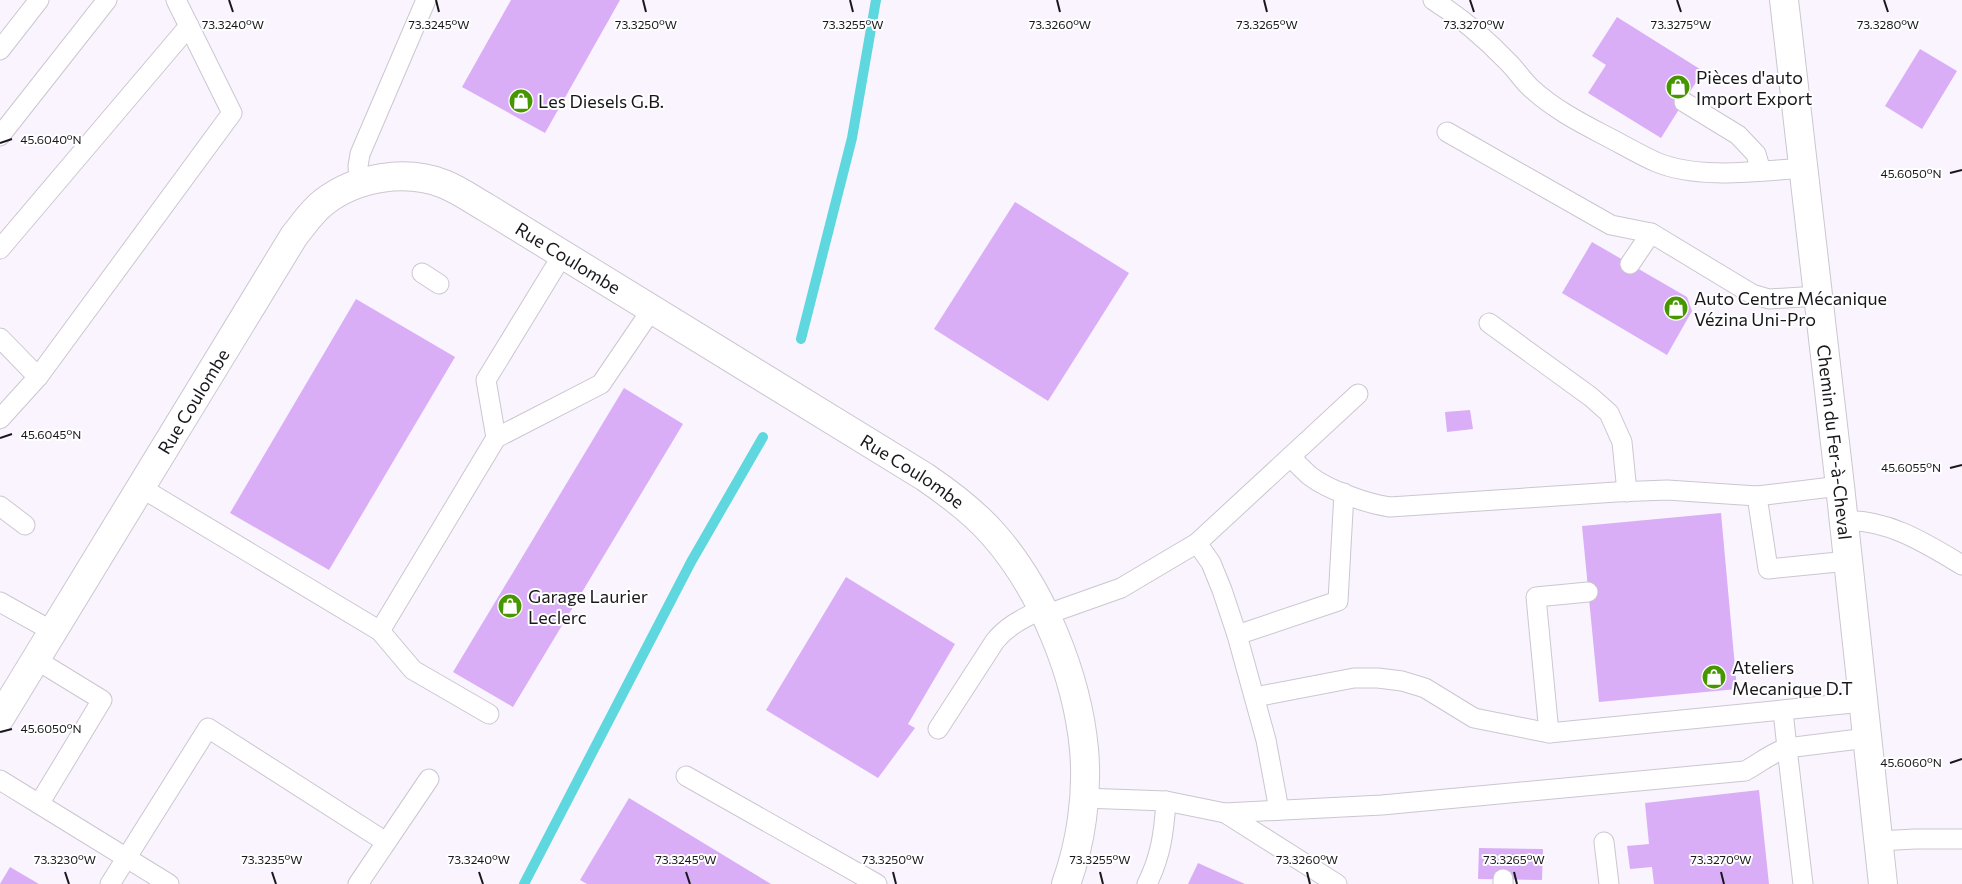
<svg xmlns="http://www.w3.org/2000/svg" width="1962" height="884" font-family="Commissioner,sans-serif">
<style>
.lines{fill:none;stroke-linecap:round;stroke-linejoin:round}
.stream{stroke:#5ed7de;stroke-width:10}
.building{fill:#d9aef6}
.service-casing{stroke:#ccc6d0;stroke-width:21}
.minor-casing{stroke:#ccc6d0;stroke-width:30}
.tertiary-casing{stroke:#ccc6d0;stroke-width:30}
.service{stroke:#fff;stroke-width:19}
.minor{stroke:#fff;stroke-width:28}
.tertiary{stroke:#fff;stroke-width:28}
.ticks{fill:none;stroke:#19171b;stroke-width:2}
.labels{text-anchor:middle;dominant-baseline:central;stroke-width:4;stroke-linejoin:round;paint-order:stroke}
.poi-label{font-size:18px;fill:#19171b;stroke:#fff;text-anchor:start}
.street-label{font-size:18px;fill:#19171b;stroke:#fff}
.ticks-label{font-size:12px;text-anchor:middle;fill:#19171b;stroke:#fff;stroke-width:4;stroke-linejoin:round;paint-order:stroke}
</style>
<rect width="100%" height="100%" fill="#faf4ff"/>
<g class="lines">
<g class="stream">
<polyline points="801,339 852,138 876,0"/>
<polyline points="524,884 691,562 763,437"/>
</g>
</g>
<g class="building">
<polygon points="511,0 620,0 545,133 462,87"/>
<polygon points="1617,17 1703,71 1661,138 1588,93 1606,65 1592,56"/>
<polygon points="1920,49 1957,71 1922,129 1885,106"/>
<polygon points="1015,202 1129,273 1048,401 934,329"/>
<polygon points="1592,242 1687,297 1692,311 1667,355 1562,293"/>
<polygon points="356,299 455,357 329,570 230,513"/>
<polygon points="624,388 683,424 513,707 453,672"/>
<polygon points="1470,410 1473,429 1447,432 1445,412"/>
<polygon points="1721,513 1737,689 1599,702 1582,526"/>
<polygon points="846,577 955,644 908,724 915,728 878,778 766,710"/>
<polygon points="1759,790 1769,884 1654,884 1652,867 1630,869 1627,846 1649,844 1645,803"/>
<polygon points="629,798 654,813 771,884 587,884 580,880"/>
<polygon points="1479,848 1543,849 1542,880 1478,879"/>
<polygon points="1198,863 1245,884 1188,884"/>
<polygon points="10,867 39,884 0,884"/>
</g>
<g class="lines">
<defs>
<g id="service">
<path d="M1433 0C1462 18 1486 39 1509 63 1517 71 1523 81 1532 89 1553 108 1577 121 1602 134 1620 143 1638 154 1656 162 1699 180 1758 171 1804 168"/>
<polyline points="0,50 39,0"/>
<polyline points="1684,102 1738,135 1756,154 1761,171"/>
<polyline points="1447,132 1611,225 1651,233 1752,294 1769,299 1818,296"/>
<polyline points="0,136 107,0"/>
<polyline points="359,184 358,166 360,154 426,0"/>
<polyline points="0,249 189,26"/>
<polyline points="1630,264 1651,233"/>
<polyline points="422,273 439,284"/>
<polyline points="1489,323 1591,397 1609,413 1622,442 1627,492"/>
<polyline points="0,338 38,377 232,113 176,0"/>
<polyline points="0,419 38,377"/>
<polyline points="496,438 486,380 563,254"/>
<path d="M1290 457C1297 463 1303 470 1310 476 1328 490 1368 504 1390 507L1616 492 1667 490 1757 496"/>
<polyline points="1840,486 1757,496 1768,569 1848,561"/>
<polyline points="140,487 380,631 496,438 601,384 652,309"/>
<polyline points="0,506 25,525"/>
<path d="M1844 521C1886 518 1927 544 1962 565"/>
<polyline points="1197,543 1211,563 1222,590 1237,635 1266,740 1279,810"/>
<polyline points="1588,592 1536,597 1549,733 1863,702"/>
<polyline points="0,602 52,631"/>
<polyline points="1045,615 1121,588 1197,543 1358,394"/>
<polyline points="380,631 413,670 489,714"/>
<polyline points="1237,635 1338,601 1344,493"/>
<polyline points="1255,697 1354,678 1378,678 1402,681 1425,688 1474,718 1549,733"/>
<path d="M938 729 995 641C1008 625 1024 618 1042 609"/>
<polyline points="686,776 877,884"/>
<polyline points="0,780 39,804 102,700 35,659"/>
<path d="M1083 798 1166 801C1164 832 1161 856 1147 884"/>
<path d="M1166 801 1225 813 1382 805 1745 771C1760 763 1771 753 1787 748L1783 711"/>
<polyline points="39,804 169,884"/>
<polyline points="1225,813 1337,884"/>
<polyline points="1878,841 1915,839 1962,839"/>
<polyline points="1604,842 1609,884"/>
<polyline points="110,884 208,728 386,842"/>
<polyline points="358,884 429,779"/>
<polyline points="1503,884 1503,879"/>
<polyline points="1803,884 1787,748 1867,738"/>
</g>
<g id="minor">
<path id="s1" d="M0 718 294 236C303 225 312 211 324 202 356 177 406 169 444 184 459 190 473 200 487 208L925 477C950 494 974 512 994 535 1043 591 1077 676 1084 749 1088 794 1081 843 1066 884"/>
</g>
<g id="tertiary">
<path id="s2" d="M1784 0 1840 486 1883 884"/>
</g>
</defs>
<use href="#service" class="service-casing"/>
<use href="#minor" class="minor-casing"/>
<use href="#tertiary" class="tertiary-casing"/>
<use href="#service" class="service"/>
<use href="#minor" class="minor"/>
<use href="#tertiary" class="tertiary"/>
</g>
<path class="ticks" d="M229 0 233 12M436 0 439 12M643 0 646 12M850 0 853 12M1057 0 1060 12M1264 0 1267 12M1470 0 1474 12M1677 0 1681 12M1884 0 1888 12M0 143 12 139M1950 173 1962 170M0 438 12 434M1950 468 1962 465M0 732 12 729M1950 763 1962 759M65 872 69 884M272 872 276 884M479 872 483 884M686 872 690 884M893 872 896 884M1100 872 1103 884M1307 872 1310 884M1514 872 1517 884M1721 872 1724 884"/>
<defs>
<symbol id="shop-disc" viewBox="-11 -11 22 22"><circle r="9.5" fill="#469600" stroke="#fff"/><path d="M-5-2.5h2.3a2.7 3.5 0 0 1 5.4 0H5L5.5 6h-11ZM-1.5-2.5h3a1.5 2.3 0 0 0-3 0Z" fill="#fff"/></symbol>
</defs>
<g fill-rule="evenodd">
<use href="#shop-disc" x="1664" y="73" width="28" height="28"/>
<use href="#shop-disc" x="507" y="87" width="28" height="28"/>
<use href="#shop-disc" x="1662" y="294" width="28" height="28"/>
<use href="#shop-disc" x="496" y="592" width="28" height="28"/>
<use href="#shop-disc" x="1700" y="663" width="28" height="28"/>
</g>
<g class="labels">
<g class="poi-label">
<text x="1696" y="77">Pièces d'auto<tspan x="1696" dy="21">Import Export</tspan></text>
<text x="538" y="101">Les Diesels G.B.</text>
<text x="1694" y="298">Auto Centre Mécanique<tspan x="1694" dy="21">Vézina Uni-Pro</tspan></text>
<text x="528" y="596">Garage Laurier<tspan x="528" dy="21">Leclerc</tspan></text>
<text x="1732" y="667">Ateliers<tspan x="1732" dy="21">Mecanique D.T</tspan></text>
</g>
<g class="street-label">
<text stroke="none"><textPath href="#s1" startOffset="881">Rue Coulombe</textPath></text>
<text stroke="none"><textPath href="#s1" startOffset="371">Rue Coulombe</textPath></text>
<text stroke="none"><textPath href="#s2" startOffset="445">Chemin du Fer-à-Cheval</textPath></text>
<text stroke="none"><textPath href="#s1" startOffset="1286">Rue Coulombe</textPath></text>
</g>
</g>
<g class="ticks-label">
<text x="233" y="29">73.3240°W</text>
<text x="439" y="29">73.3245°W</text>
<text x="646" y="29">73.3250°W</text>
<text x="853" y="29">73.3255°W</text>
<text x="1060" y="29">73.3260°W</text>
<text x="1267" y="29">73.3265°W</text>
<text x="1474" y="29">73.3270°W</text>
<text x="1681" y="29">73.3275°W</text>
<text x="1888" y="29">73.3280°W</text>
<text x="51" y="144">45.6040°N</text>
<text x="1911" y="178">45.6050°N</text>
<text x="51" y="439">45.6045°N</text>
<text x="1911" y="472">45.6055°N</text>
<text x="51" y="733">45.6050°N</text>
<text x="1911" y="767">45.6060°N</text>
<text x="65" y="864">73.3230°W</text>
<text x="272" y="864">73.3235°W</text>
<text x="479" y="864">73.3240°W</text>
<text x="686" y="864">73.3245°W</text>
<text x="893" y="864">73.3250°W</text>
<text x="1100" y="864">73.3255°W</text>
<text x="1307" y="864">73.3260°W</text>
<text x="1514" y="864">73.3265°W</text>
<text x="1721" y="864">73.3270°W</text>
</g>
</svg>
